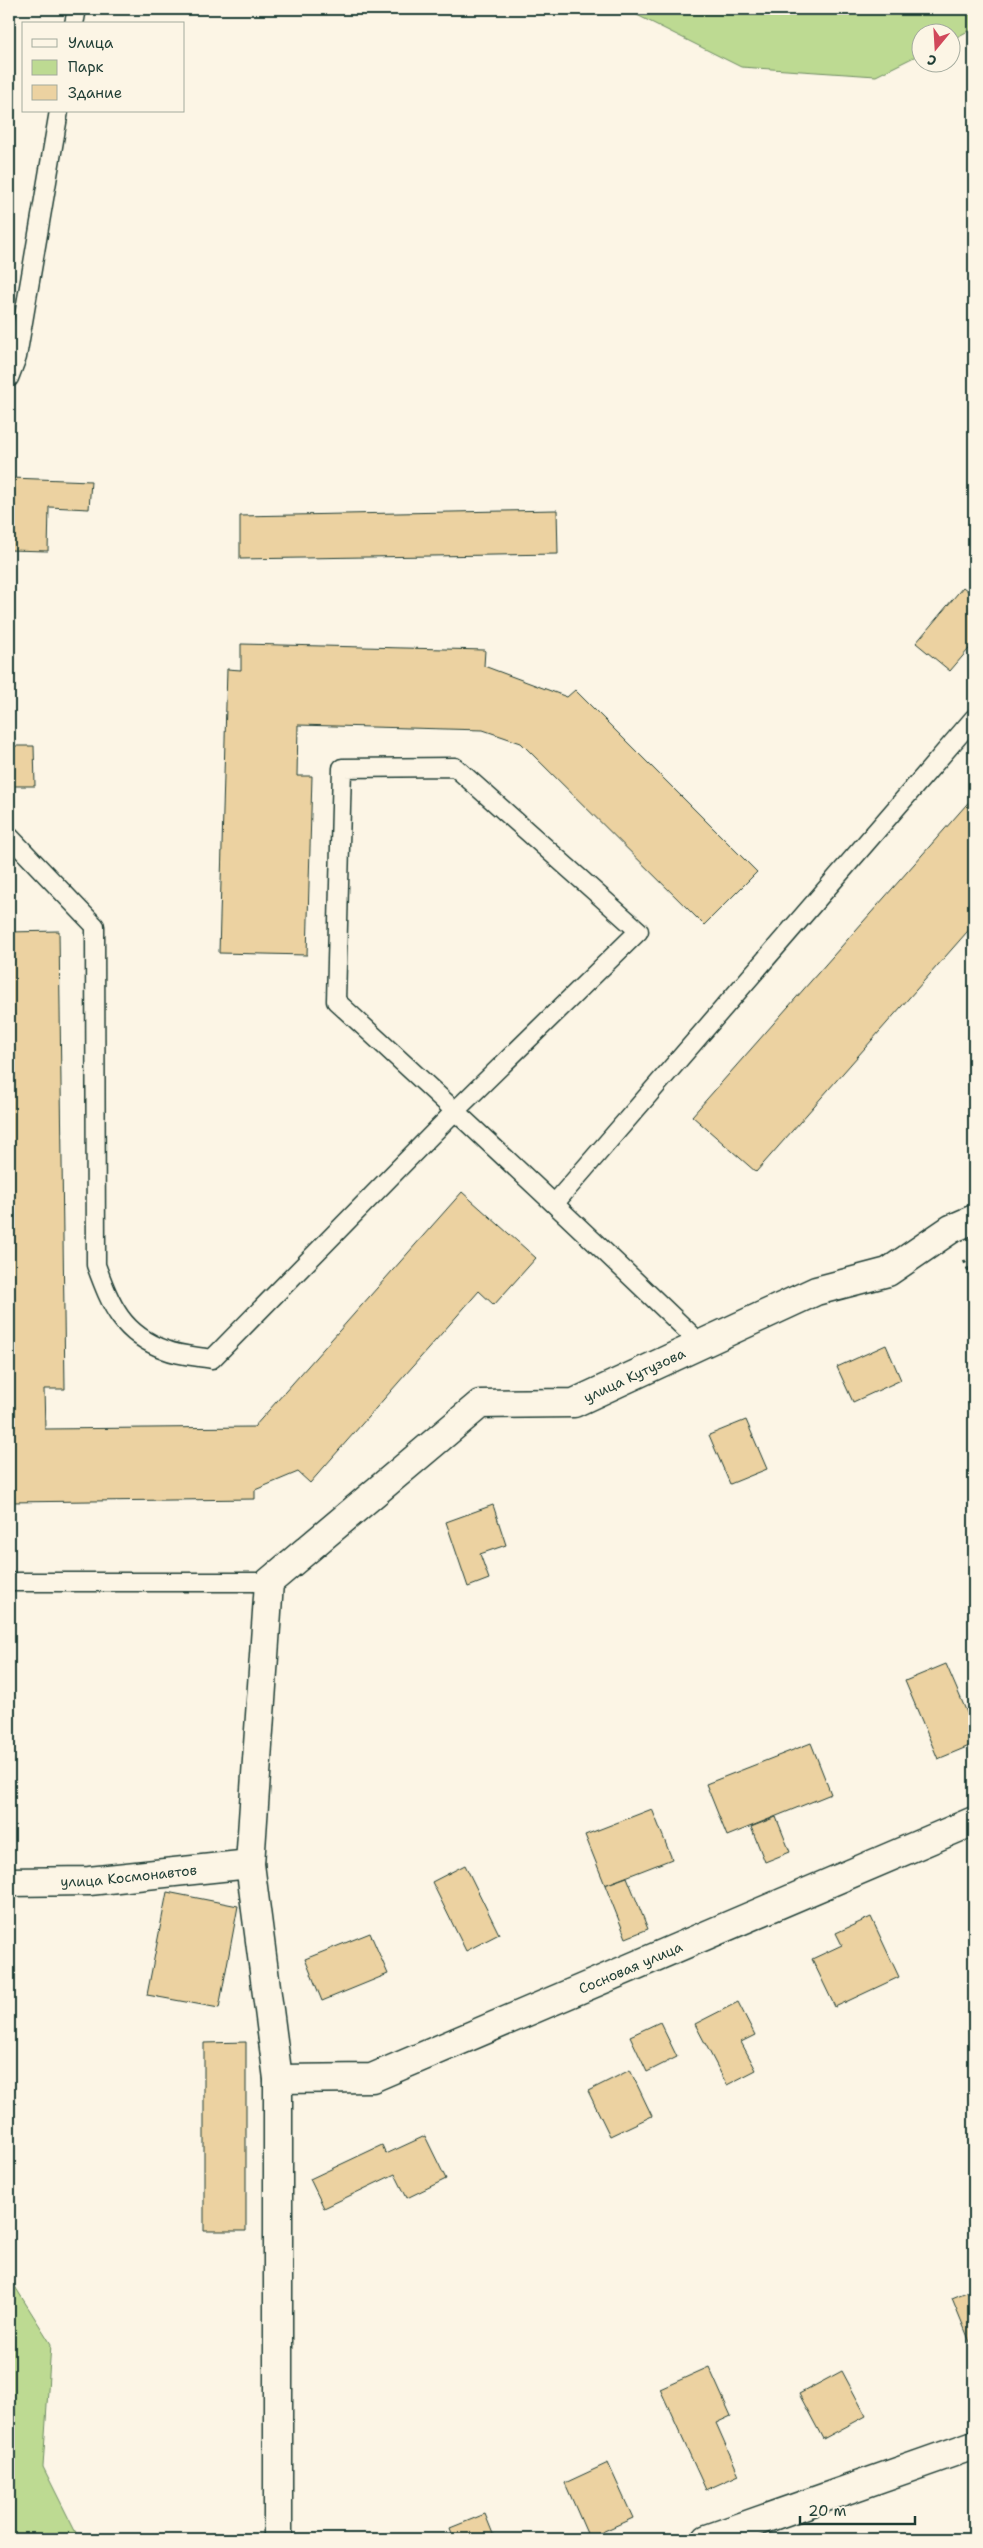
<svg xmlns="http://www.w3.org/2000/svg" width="983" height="2548" font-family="'Shantell Sans',sans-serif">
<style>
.green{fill:#bdda92;stroke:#6e8c63}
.building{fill:#ecd2a1;stroke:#1f3d34}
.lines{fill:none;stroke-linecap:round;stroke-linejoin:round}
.service-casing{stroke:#1f3d34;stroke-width:21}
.minor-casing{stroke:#1f3d34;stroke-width:31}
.path{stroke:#1f3d34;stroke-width:3;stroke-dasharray:4 4;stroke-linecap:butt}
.service{stroke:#fcf5e5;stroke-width:18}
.minor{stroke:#fcf5e5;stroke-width:28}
.labels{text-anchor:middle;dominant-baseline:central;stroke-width:4;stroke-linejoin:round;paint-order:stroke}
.street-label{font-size:14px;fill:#1f3d34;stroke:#fcf5e5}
</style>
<rect width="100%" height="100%" fill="#fcf5e5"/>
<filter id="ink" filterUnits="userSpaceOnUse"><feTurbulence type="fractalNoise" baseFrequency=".02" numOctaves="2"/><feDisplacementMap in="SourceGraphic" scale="10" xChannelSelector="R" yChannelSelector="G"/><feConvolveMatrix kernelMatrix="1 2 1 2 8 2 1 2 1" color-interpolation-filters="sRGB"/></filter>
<g filter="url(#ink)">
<g class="green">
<polygon points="625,9 974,9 974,28 951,40 950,32 920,32 920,54 876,76 741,67"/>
<polygon points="9,2277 51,2344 43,2467 79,2539 9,2539"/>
</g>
<g class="building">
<polygon points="11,478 91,481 89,509 49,507 48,551 9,550"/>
<polygon points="557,510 558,554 240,559 240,516"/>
<polygon points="963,587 974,596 974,643 950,671 916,643"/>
<polygon points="241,644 485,650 484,666 567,697 575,690 757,872 704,925 521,743 483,730 298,725 297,776 312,776 307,955 219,953 227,669 241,670"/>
<polygon points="9,746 34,746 35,786 9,786"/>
<polygon points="974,796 974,924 756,1172 692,1116"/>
<polygon points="59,931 65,1389 44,1389 45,1429 254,1427 462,1192 536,1258 494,1305 479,1291 310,1483 298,1472 255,1490 255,1499 9,1502 9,932"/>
<polygon points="886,1345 901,1380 853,1402 837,1367"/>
<polygon points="746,1420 767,1469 730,1484 709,1435"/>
<polygon points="493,1505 506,1545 480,1554 489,1579 468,1587 446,1522"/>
<polygon points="946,1664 974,1729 974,1744 938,1759 905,1681"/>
<polygon points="811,1743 831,1794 727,1836 706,1784"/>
<polygon points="652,1809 672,1859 605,1885 585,1835"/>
<polygon points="776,1817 790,1852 765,1862 751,1827"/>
<polygon points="465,1865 499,1934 466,1951 432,1882"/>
<polygon points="627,1877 648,1929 626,1938 605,1885"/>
<polygon points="167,1892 238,1906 219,2008 147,1995"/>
<polygon points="871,1917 899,1977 835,2007 812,1959 842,1945 836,1933"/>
<polygon points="370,1933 388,1974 322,2001 305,1959"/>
<polygon points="738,2002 755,2035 741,2042 756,2070 727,2085 695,2024"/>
<polygon points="660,2022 677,2057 647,2072 630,2036"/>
<polygon points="246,2042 246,2231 204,2231 204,2043"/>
<polygon points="630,2070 652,2116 610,2136 588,2091"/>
<polygon points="425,2136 446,2179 407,2198 395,2174 324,2208 310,2179 382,2145 386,2154"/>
<polygon points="974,2289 974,2352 952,2298"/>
<polygon points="709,2367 731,2416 716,2423 739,2475 706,2490 660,2389"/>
<polygon points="842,2371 866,2416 823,2439 799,2394"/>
<polygon points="608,2463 633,2518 589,2538 565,2483"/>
<polygon points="485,2514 495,2539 454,2539 450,2528"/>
</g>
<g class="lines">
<defs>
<g id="service">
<polyline points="74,24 77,9"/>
<polyline points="9,378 17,357 59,111"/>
<path d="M9 836 95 926 96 1265C111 1306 122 1334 166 1350 180 1356 198 1356 212 1359L455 1111 639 931 455 767 342 768 336 1001C459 1114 581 1228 701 1344"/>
<polyline points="555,1203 974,718"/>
<polyline points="9,1582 269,1582"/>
</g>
<g id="minor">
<path id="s1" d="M9 1882 89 1881 250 1864"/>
<path id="s2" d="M278 2079 372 2078 974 1821"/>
<path id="s3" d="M278 2539V2079L250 1864 269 1582 480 1404 574 1403 816 1291 888 1272 951 1229 974 1219"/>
<polyline points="707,2539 974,2445"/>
</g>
</defs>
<use href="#service" class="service-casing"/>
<use href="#minor" class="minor-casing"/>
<polyline class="path" points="964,1260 974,1283"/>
<use href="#service" class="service"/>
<use href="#minor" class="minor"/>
</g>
</g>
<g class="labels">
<g class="street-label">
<text stroke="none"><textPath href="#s3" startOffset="1396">улица Кутузова</textPath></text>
<text stroke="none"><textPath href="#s1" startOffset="120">улица Космонавтов</textPath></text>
<text stroke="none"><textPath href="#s2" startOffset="375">Сосновая улица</textPath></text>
</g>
</g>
<rect width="983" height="2548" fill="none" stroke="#fcf5e5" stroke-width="30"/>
<rect x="15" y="15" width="953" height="2518" fill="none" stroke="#1f3d34" stroke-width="2" filter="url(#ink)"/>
<rect x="22" y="22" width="162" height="90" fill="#fcf5e5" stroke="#a4ab9e"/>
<rect x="32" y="39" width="25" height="8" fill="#fcf5e5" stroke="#a4ab9e"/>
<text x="68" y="48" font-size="15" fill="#1f3d34">Улица</text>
<rect x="32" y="60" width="25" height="15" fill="#bdda92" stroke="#a4ab9e"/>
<text x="68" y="72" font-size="15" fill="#1f3d34">Парк</text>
<rect x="32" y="85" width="25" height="15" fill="#ecd2a1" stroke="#a4ab9e"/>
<text x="68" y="98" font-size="15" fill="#1f3d34">Здание</text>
<g transform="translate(936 48) rotate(198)"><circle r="24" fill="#fcf5e5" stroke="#a4ab9e"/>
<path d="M0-4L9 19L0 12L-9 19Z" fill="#d1495b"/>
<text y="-8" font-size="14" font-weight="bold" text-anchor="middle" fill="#1f3d34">С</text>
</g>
<path d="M800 2516v8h115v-8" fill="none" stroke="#1f3d34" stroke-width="2.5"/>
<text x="808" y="2516" font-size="15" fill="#1f3d34" stroke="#fcf5e5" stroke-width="4" paint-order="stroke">20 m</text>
</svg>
